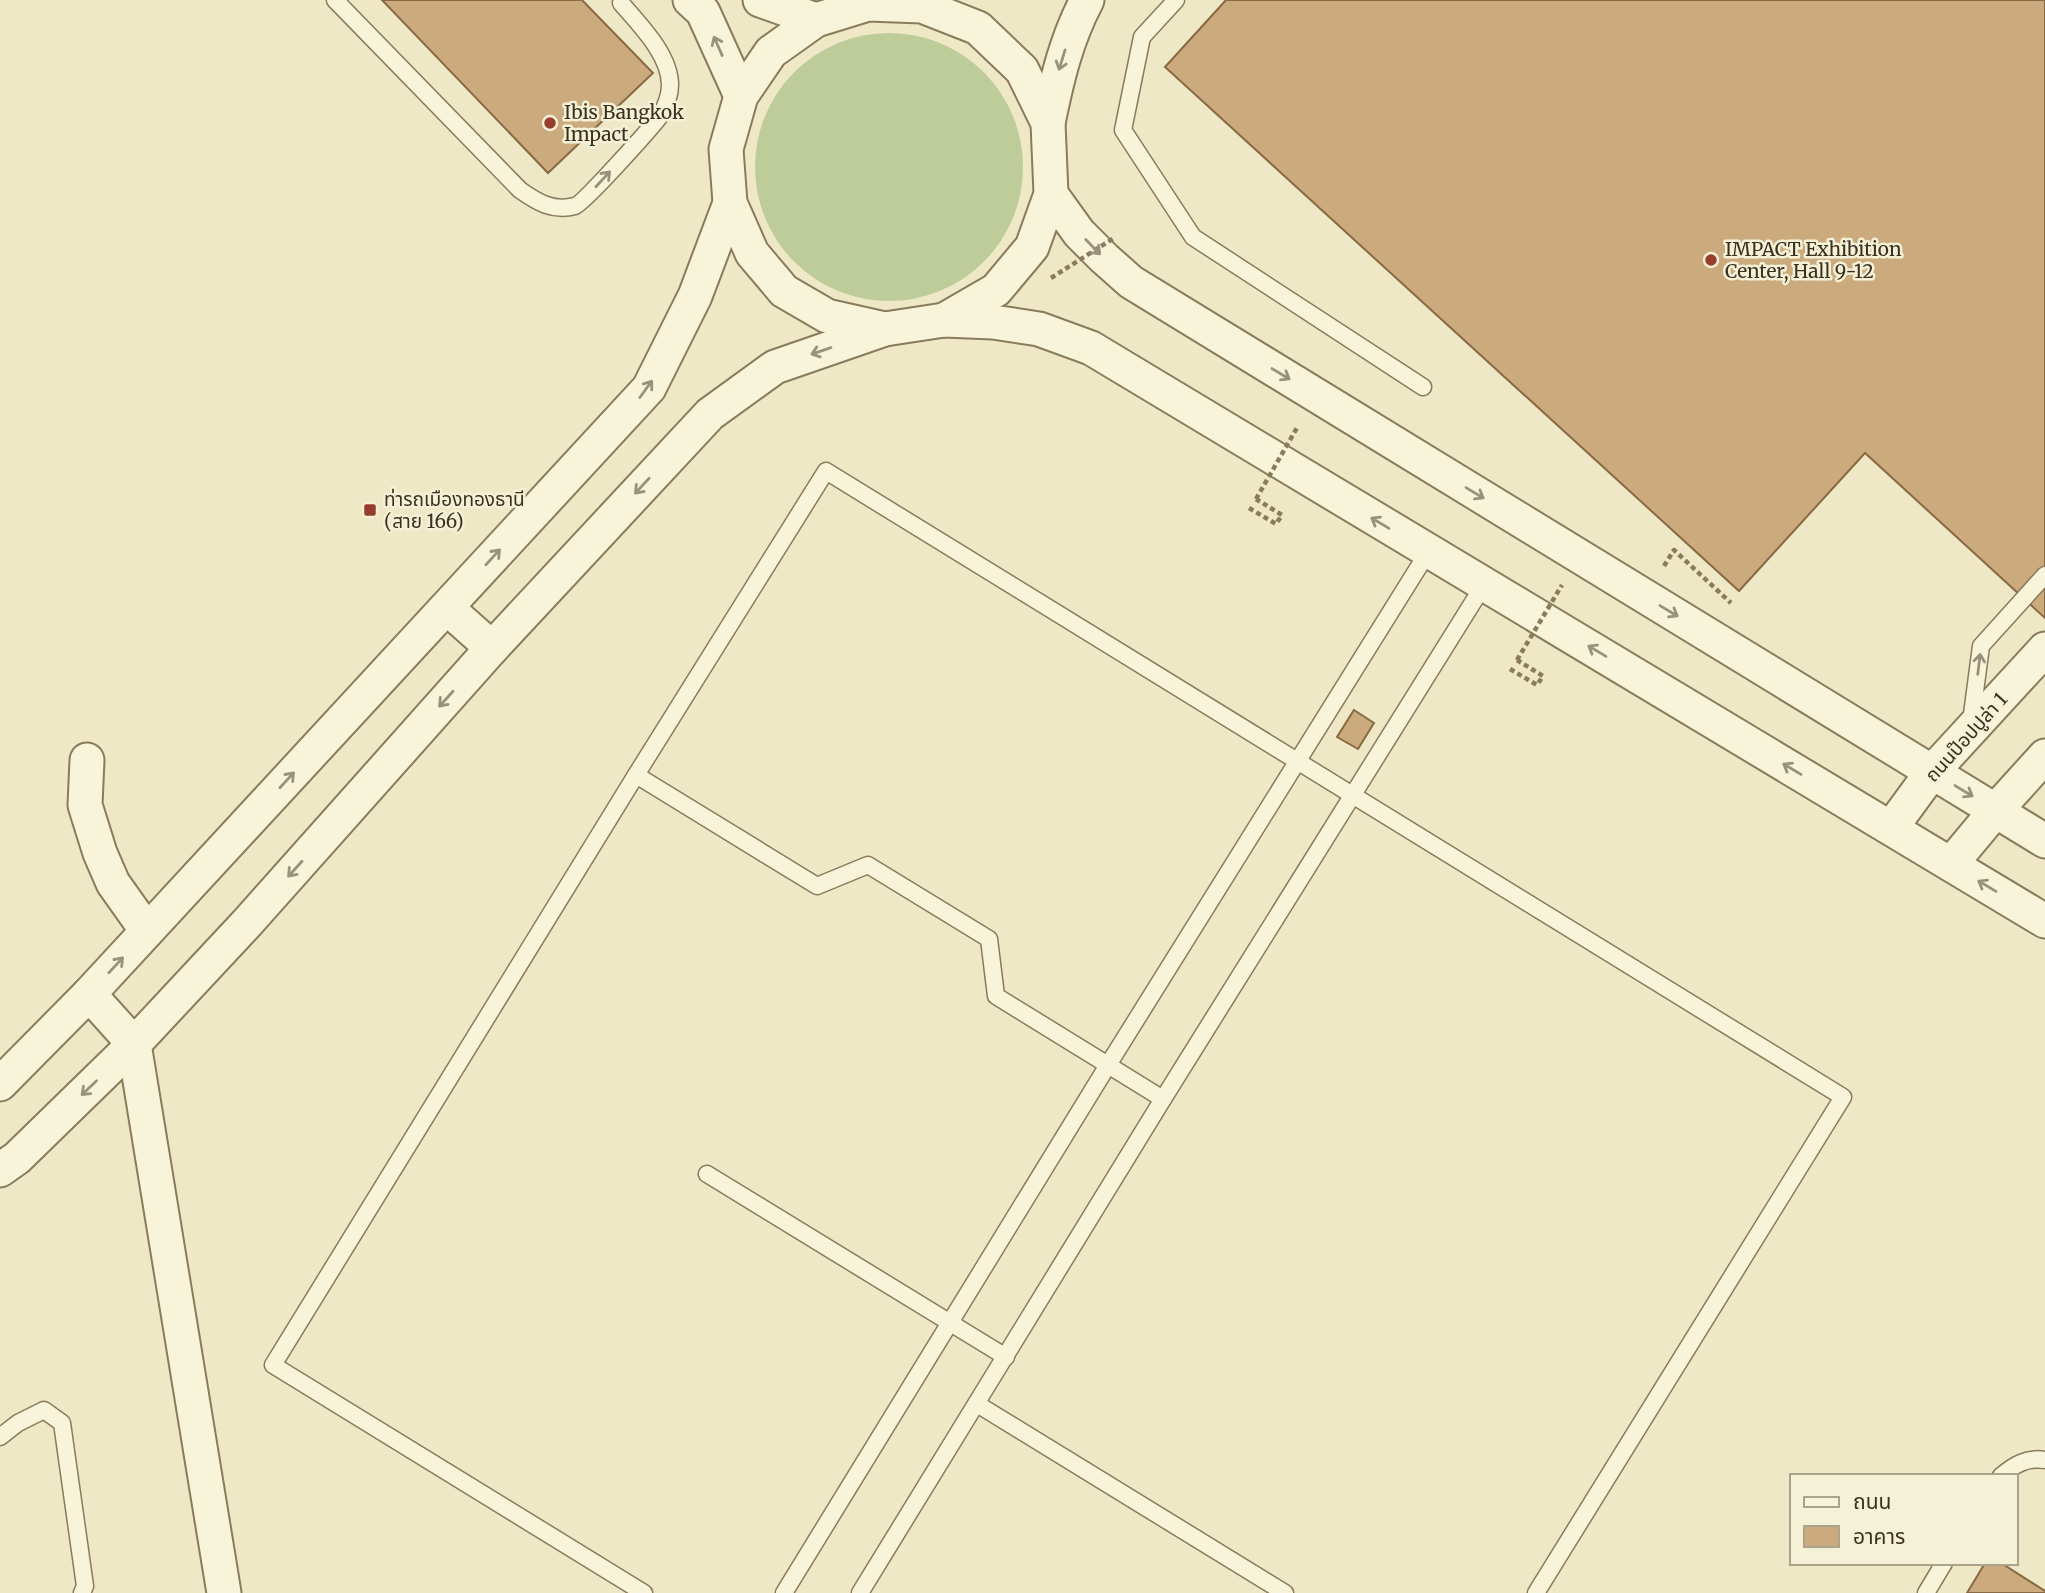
<svg xmlns="http://www.w3.org/2000/svg" width="2045" height="1593" font-family="Merriweather,'Noto Sans Thai',serif">
<style>
.green{fill:#becc9a}
.building{fill:#cbaa7d;stroke:#886942;stroke-width:2}
.lines{fill:none;stroke-linecap:round;stroke-linejoin:round}
.service-casing{stroke:#897b5c;stroke-width:19}
.minor-casing{stroke:#897b5c;stroke-width:37}
.path{stroke:#897b5c;stroke-width:4.5;stroke-dasharray:5 3.5;stroke-linecap:butt}
.service{stroke:#f8f4da;stroke-width:16}
.minor{stroke:#f8f4da;stroke-width:33}
.path-bridge{stroke:#897b5c;stroke-width:4.5;stroke-dasharray:5 3.5;stroke-linecap:butt}
.oneway{stroke:#98927d}
.poi-dot{fill:#973d2d;stroke:#f5f1d6;stroke-width:2.5}
.labels{text-anchor:middle;dominant-baseline:central;stroke-width:5;stroke-linejoin:round;paint-order:stroke}
.poi-label{font-size:19px;fill:#393020;stroke:#f5f1d6;text-anchor:start}
.street-label{font-size:19px;fill:#393020;stroke:#f5f1d6}
</style>
<rect width="100%" height="100%" fill="#eee8c6"/>
<circle class="green" cx="889" cy="167" r="134"/>
<g class="building">
<polygon points="382,0 582,0 653,73 548,173"/>
<polygon points="1226,0 2045,0 2045,618 1865,453 1739,591 1165,67"/>
<polygon points="1354,710 1374,723 1358,749 1337,737"/>
<polygon points="1985,1563 2001,1563 2045,1591 2045,1593 1967,1593"/>
</g>
<g class="lines">
<defs>
<g id="service">
<path d="M335 0 520 190C537 202 553 212 575 206 584 203 651 128 660 116 666 106 670 97 670 85 670 55 640 25 621 3"/>
<polyline points="1176,0 1142,37 1123,130 1193,237 1423,387"/>
<polyline points="1971,722 1981,646 2045,575"/>
<polyline points="636,775 817,886 868,865 989,939 996,996 1163,1099"/>
<polyline points="707,1174 1006,1357"/>
<polyline points="977,1404 1285,1593"/>
<polyline points="0,1437 18,1423 44,1410 62,1423 85,1586 82,1593"/>
<path d="M2001 1476C2014 1465 2027 1457 2045 1460"/>
<polyline points="644,1593 273,1365 636,775 826,471 1843,1097 1536,1593"/>
<polyline points="784,1593 1108,1065 1428,552"/>
<polyline points="860,1593 1163,1099 1485,583"/>
<polyline points="1926,1593 1944,1563"/>
</g>
<g id="minor">
<polyline points="690,0 703,12 741,96"/>
<polyline points="760,0 816,20"/>
<path d="M1048 123C1057 79 1066 40 1087 0"/>
<polyline points="1051,194 1079,233 1104,258 1131,282 2045,841"/>
<polyline points="885,329 827,316 784,291 752,253 730,203 726,149 741,96 771,52 816,20 868,4 922,6 978,28 1022,70 1048,123 1051,194 1032,247 996,290 944,320"/>
<polyline points="447,608 492,648"/>
<polyline points="87,760 85,805 100,853 113,883 147,931"/>
<polyline points="1891,828 1932,772 2045,649"/>
<polyline points="1951,864 1996,810 2045,756"/>
<polyline points="89,994 134,1044 224,1593"/>
<polyline points="0,1084 89,994 649,388 695,296 730,203"/>
<polyline points="0,1170 17,1158 134,1044 247,923 492,648 710,414 775,367 885,329 944,320 993,322 1039,329 1091,348 2045,921"/>
</g>
</defs>
<use href="#service" class="service-casing"/>
<use href="#minor" class="minor-casing"/>
<g class="path">
<polyline points="1249,508 1276,524 1282,515 1256,499"/>
<polyline points="1664,566 1674,550 1731,603"/>
<polyline points="1510,669 1537,685 1543,676 1517,660"/>
</g>
<use href="#service" class="service"/>
<use href="#minor" class="minor"/>
<g class="path-bridge">
<polyline points="1051,278 1114,238"/>
<polyline points="1256,499 1298,426"/>
<polyline points="1517,660 1562,585"/>
</g>
</g>
<defs><path id="oneway-shaft" d="M-6 0H5M1.5-3L5.5 0L1.5 3" fill="none" stroke-width="1.6" stroke-linecap="round" stroke-linejoin="round" transform="scale(1.75)"/></defs>
<g class="oneway">
<use href="#oneway-shaft" transform="translate(718 46) rotate(-114)"/>
<use href="#oneway-shaft" transform="translate(1062 60) rotate(107)"/>
<use href="#oneway-shaft" transform="translate(603 179) rotate(-47)"/>
<use href="#oneway-shaft" transform="translate(1093 247) rotate(46)"/>
<use href="#oneway-shaft" transform="translate(821 351) rotate(161)"/>
<use href="#oneway-shaft" transform="translate(1281 374) rotate(31)"/>
<use href="#oneway-shaft" transform="translate(646 389) rotate(-54)"/>
<use href="#oneway-shaft" transform="translate(642 486) rotate(133)"/>
<use href="#oneway-shaft" transform="translate(1475 493) rotate(31)"/>
<use href="#oneway-shaft" transform="translate(1380 523) rotate(-149)"/>
<use href="#oneway-shaft" transform="translate(493 557) rotate(-47)"/>
<use href="#oneway-shaft" transform="translate(1669 611) rotate(31)"/>
<use href="#oneway-shaft" transform="translate(1597 651) rotate(-149)"/>
<use href="#oneway-shaft" transform="translate(1979 664) rotate(-83)"/>
<use href="#oneway-shaft" transform="translate(446 699) rotate(132)"/>
<use href="#oneway-shaft" transform="translate(1792 769) rotate(-149)"/>
<use href="#oneway-shaft" transform="translate(287 780) rotate(-47)"/>
<use href="#oneway-shaft" transform="translate(1964 791) rotate(31)"/>
<use href="#oneway-shaft" transform="translate(295 869) rotate(132)"/>
<use href="#oneway-shaft" transform="translate(1987 886) rotate(-149)"/>
<use href="#oneway-shaft" transform="translate(116 965) rotate(-47)"/>
<use href="#oneway-shaft" transform="translate(89 1088) rotate(136)"/>
</g>
<g class="poi-dot">
<circle cx="550" cy="123" r="7"/>
<circle cx="1711" cy="260" r="7"/>
<rect x="363" y="503" width="14" height="14" rx="3.5"/>
</g>
<g class="labels">
<g class="poi-label">
<text x="564" y="112">Ibis Bangkok<tspan x="564" dy="22">Impact</tspan></text>
<text x="1725" y="249">IMPACT Exhibition<tspan x="1725" dy="22">Center, Hall 9-12</tspan></text>
<text x="384" y="499">ท่ารถเมืองทองธานี<tspan x="384" dy="22">(สาย 166)</tspan></text>
</g>
<g class="street-label">
<text transform="translate(1966 737) rotate(-48)">ถนนป๊อปปูล่า 1</text>
</g>
</g>
<rect x="1790" y="1474" width="228" height="91" fill="#f5f1d6" stroke="#aaa48d" stroke-width="2"/>
<rect x="1804" y="1497" width="35" height="10" fill="#f8f4da" stroke="#aaa48d" stroke-width="2"/>
<text x="1853" y="1509" font-size="21" fill="#393020">ถนน</text>
<rect x="1804" y="1526" width="35" height="21" fill="#cbaa7d" stroke="#aaa48d" stroke-width="2"/>
<text x="1853" y="1544" font-size="21" fill="#393020">อาคาร</text>
</svg>
